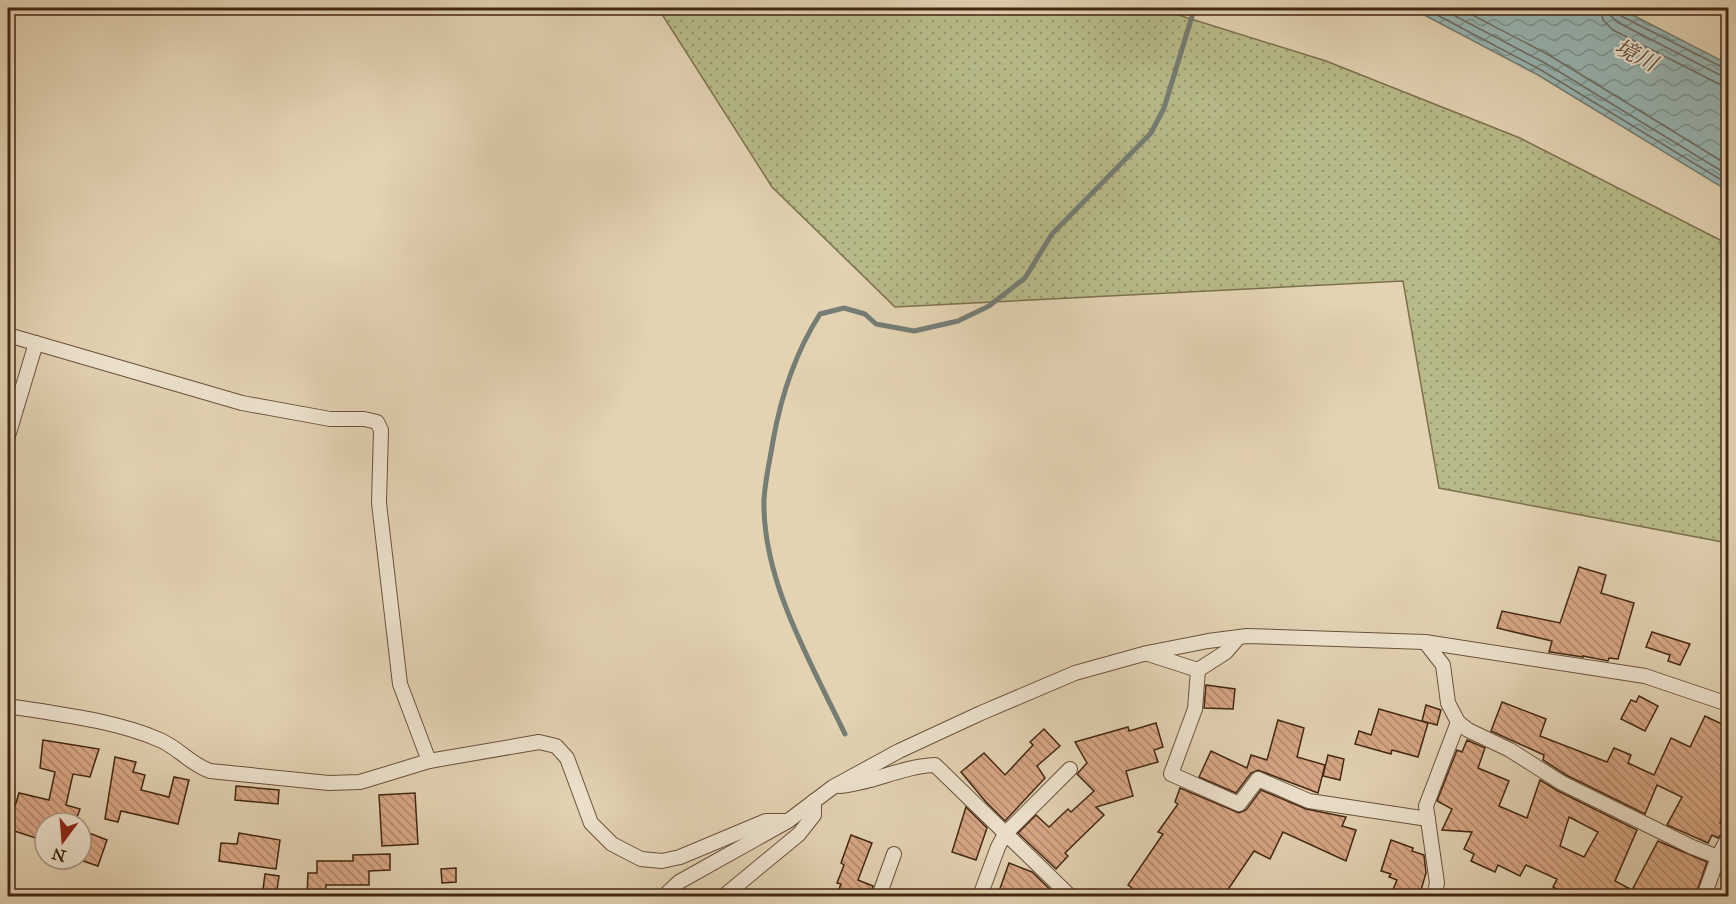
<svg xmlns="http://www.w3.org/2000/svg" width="1736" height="904" font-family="'IM FELL Great Primer','Noto Serif JP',serif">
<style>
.grass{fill:url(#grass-dots);stroke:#7e714e;stroke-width:1.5}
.water{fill:url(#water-waves);stroke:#757d74;stroke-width:1.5}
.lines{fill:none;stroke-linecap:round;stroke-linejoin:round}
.shore{stroke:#6d6e64;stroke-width:1.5}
.stream{stroke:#757d74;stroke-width:5}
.building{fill:url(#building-back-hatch);stroke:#432713;stroke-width:1.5;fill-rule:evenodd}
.minor-casing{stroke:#6b523b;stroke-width:16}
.minor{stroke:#ede2ce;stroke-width:14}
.labels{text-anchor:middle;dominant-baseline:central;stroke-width:4.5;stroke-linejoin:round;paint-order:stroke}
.water-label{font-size:22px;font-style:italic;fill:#584b3b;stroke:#ede2ce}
</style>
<defs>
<pattern id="grass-dots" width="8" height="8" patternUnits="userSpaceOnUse" patternTransform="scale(1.5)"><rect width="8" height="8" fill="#b8bb89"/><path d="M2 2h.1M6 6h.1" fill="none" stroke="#97986f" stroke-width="1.8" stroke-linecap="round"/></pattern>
<pattern id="water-waves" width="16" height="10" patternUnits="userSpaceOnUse" patternTransform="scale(1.5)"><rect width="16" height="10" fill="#97b6b4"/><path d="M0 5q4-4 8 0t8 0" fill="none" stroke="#7d9491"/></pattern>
<pattern id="building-back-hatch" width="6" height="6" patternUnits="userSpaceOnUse" patternTransform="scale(1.5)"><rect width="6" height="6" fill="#d8a785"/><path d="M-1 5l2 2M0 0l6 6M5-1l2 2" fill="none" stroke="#b1886c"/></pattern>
</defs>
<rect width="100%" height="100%" fill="#e3d3b3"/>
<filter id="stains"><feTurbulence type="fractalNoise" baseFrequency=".00333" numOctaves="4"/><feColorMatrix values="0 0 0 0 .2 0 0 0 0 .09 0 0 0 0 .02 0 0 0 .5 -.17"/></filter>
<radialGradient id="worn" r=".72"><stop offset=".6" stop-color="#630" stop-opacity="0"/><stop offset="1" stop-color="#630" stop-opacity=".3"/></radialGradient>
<polygon class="grass" points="658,8 1156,8 1326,61 1520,138 1728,244 1728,543 1439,488 1403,281 895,307 772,187"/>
<polygon class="water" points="1411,8 1619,8 1728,64 1728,191 1538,75"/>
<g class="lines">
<g class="shore">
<polyline points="1424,8 1541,70 1728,184"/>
<polyline points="1440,8 1545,63 1728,175"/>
<polyline points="1459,8 1549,55 1728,165"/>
<polyline points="1601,8 1603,20 1613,30 1717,83 1728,85"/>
<polyline points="1610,8 1611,16 1617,22 1720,75 1728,76"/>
<polyline points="1617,8 1621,16 1724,68 1728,69"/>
</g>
<path class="stream" d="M845 734C811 663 762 580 764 500 765 480 770 460 773 441 781 396 795 353 820 314L844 308 865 314 876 324 914 331 958 321 989 306 1025 278 1052 234 1151 133 1164 108 1193 13"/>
</g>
<g class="building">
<polygon points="1579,567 1606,575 1601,593 1634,603 1618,659 1609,658 1608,661 1583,656 1583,657 1551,652 1549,652 1552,641 1497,628 1502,611 1560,623"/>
<polygon points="1652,632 1690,644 1680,665 1668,661 1670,655 1646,647"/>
<polygon points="1206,685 1235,689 1233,709 1204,708"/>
<polygon points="1639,696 1658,706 1645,731 1621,719 1631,700 1636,702"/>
<polygon points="1502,702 1546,719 1540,736 1607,762 1614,748 1631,755 1628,763 1654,775 1671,738 1690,747 1705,716 1728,727 1728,805 1720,823 1726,827 1725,830 1718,838 1712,835 1708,843 1667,825 1682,797 1657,785 1645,814 1566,775 1543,760 1544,755 1491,731"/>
<polygon points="1426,705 1441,710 1437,725 1422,721"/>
<polygon points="1379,709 1428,723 1418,757 1392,750 1391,754 1355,744 1359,731 1371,735"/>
<polygon points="1278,720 1304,728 1297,757 1325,765 1318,793 1258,770 1251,773 1236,793 1199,777 1211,751 1247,768 1251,755 1267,760"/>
<polygon points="1156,723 1163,747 1154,750 1158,762 1126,771 1133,796 1096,807 1104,815 1065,853 1068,856 1056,869 1018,833 1036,815 1049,827 1068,809 1071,812 1094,791 1077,774 1087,763 1075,742 1128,727 1129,731"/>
<polygon points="1044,729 1060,746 1037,766 1045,778 1005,821 986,802 961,772 984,753 1005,775 1033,745 1030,742"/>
<polygon points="43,740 99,749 90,777 73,774 66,805 80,809 75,823 45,823 45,841 8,829 19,793 49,800 55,772 40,768"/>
<path d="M1467 740 1485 748 1478 768 1509 781 1499 806 1527 818 1540 780 1558 791 1637 830 1615 881 1632 890 1658 841 1707 862 1695 897H1558L1561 891 1553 887 1557 879 1526 865 1520 876 1498 865 1495 872 1471 861 1474 854 1464 849 1472 832 1442 830 1452 809 1437 801 1457 750 1462 752ZM1569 817 1598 832 1584 857 1560 846Z"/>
<polygon points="1328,755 1344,759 1340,780 1323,776"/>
<polygon points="115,757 136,762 133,772 145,775 141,790 169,797 174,777 189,780 178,824 121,811 118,822 105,819"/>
<polygon points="236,786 279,790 278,804 235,800"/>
<polygon points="1180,788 1239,813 1246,810 1261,790 1306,809 1346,817 1342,826 1356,830 1346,861 1283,832 1270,859 1254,851 1223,897 1145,897 1128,885 1163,834 1158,832 1178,804 1175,802"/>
<polygon points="415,793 418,844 382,846 379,795"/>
<polygon points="966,807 987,828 976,860 952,852"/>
<polygon points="89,833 107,840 98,866 80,860"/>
<polygon points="239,833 280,840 276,869 219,861 221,843 237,844"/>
<polygon points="851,835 872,843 858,880 873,886 870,897 836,897 841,884 837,883 844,865 841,863"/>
<polygon points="1391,840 1413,848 1412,851 1424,855 1426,873 1419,897 1390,897 1397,880 1389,877 1391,874 1381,871"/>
<polygon points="390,854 390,870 369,871 369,885 326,885 325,897 307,897 308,873 317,873 317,861 353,861 353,855"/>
<polygon points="1009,863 1032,872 1058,897 997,897"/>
<polygon points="456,868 456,882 442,883 441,869"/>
<polygon points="265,874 279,876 276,897 262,897"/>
</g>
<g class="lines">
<defs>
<g id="minor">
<polyline points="8,335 242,403 330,419 364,419 377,422 381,430 379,503 400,684 429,761"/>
<polyline points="8,436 36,343"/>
<polyline points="1425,642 1443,665 1448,703 1458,722 1468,730 1510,750 1562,783 1692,847 1718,857"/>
<polyline points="1148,654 1198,670 1195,709 1171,774 1239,804 1258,779 1309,801 1428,819"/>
<polyline points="1198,670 1226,652 1238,638"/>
<path d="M8 706C57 714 114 720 160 740 180 749 190 764 210 771L329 783 360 782 429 761 539 742 556 746 567 758 591 823 612 844 641 859 662 861 680 857 766 821H786"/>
<path d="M840 786C873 783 903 766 935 765L1070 896"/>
<polyline points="664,896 679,882 788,821 833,787 899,751 981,713 1075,673 1147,653 1208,641 1247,636 1425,642 1645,676 1728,704"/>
<polyline points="724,896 799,834 814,815 814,801"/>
<polyline points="879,896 894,854"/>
<polyline points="980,896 998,847 1005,834 1070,769"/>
<polyline points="1434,896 1437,883 1426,806 1458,722"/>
<polyline points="1704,896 1718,857 1728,838"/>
</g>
</defs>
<use href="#minor" class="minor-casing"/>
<use href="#minor" class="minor"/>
</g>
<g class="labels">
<g class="water-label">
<text transform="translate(1636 55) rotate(27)">境川</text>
</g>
</g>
<rect width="1736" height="904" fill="none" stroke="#e3d3b3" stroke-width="30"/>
<rect x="9" y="9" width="1718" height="886" fill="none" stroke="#432713" stroke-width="3"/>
<rect x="15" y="15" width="1706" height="874" fill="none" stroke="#432713" stroke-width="1.5"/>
<g transform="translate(63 841) rotate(196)"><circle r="28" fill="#ede2ce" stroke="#a99783" stroke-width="1.5"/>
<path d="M0-4.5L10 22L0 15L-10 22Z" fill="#8f2418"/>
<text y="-9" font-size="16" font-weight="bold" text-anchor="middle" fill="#432713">N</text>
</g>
<rect width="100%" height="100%" filter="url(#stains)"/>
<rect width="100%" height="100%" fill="url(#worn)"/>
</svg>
